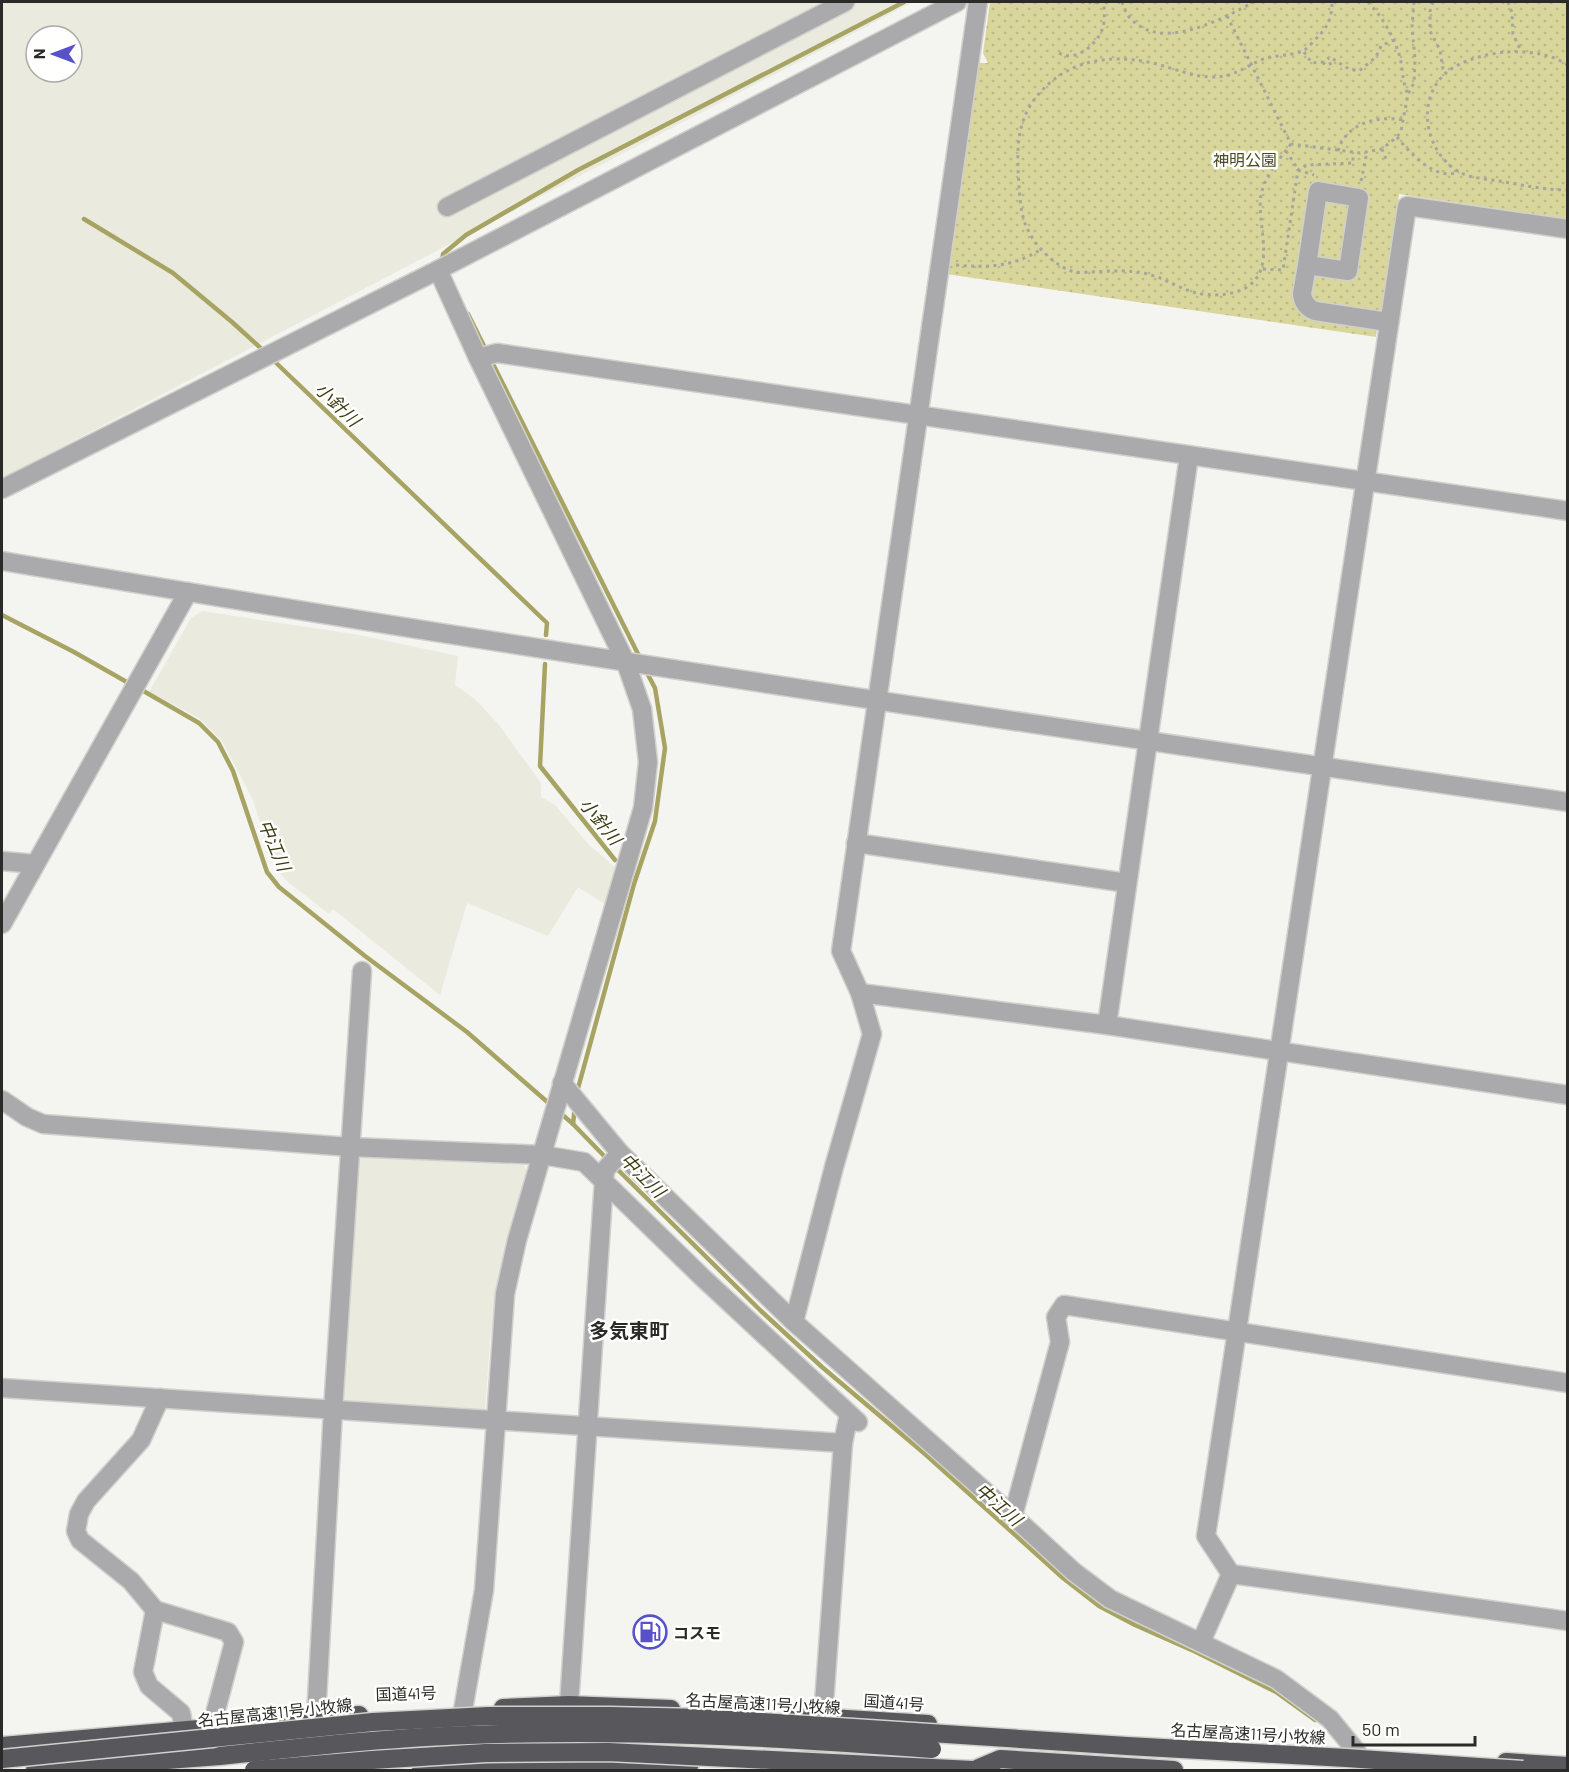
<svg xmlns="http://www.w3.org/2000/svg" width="1569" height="1772" font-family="Barlow,'Noto Sans JP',sans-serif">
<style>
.built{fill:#eaeade;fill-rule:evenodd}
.green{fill:url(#green-dots)}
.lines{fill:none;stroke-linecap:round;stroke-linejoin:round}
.stream{stroke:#a7a463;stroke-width:4.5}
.minor-casing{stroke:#d0d0cc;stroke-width:21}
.highway-casing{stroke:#d0d0cc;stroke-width:21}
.path{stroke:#a5a5a2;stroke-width:3;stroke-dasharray:3 4.5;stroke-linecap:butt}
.minor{stroke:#aaaaac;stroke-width:18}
.highway{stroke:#58585c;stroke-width:18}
.highway-bridge-casing{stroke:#d0d0cc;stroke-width:21;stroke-linecap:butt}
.highway-bridge{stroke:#58585c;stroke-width:18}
.labels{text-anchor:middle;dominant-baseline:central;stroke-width:5;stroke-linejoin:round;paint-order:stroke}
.park-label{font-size:16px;fill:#4b4a22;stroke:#fffffe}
.poi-label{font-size:16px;font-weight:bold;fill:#2a2a29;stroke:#fffffe;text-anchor:start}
.street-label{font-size:16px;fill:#2a2a29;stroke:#fffffe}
.water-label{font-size:18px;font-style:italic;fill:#3d3c14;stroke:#fffffe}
.quarter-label{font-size:20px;font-weight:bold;fill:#2a2a29;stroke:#fffffe}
</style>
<defs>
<pattern id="green-dots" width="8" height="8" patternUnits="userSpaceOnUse" patternTransform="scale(1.5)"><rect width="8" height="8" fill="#d8d69a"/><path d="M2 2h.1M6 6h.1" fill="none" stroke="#bab885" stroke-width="1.8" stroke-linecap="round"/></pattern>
</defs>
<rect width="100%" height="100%" fill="#f4f4f0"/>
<g class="built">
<path d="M2 2H913L2 478ZM36 36H72V72H36Z"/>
<polygon points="202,611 359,635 458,656 455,685 476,700 499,725 541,783 541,797 555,805 589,845 616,868 605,904 578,887 548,936 467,903 440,995 333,909 329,914 288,882 277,869 270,855 253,800 222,741 199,718 149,692 191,618"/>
<polygon points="363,1155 523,1165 528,1171 506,1253 496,1297 490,1341 485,1409 478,1413 346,1403 341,1399 357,1159"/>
</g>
<polygon class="green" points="990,2 1567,2 1567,219 1399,194 1383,310 1378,310 1376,337 946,274 978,63 988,63 983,53"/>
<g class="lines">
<g class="stream">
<polyline points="84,219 173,273 232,322 265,352"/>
<polyline points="442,262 443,254 466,235 578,170 904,2"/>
<polyline points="468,314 487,352"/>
<polyline points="271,358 547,623 546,635"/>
<polyline points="491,360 640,658"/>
<polyline points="2,615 74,652 132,685"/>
<polyline points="545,664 540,766 615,860"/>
<polyline points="140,689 199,723 218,742 233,771 267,872 279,887 365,956 467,1032 552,1106"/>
<polyline points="577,1092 634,884 655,821 665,748 655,688 646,671"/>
<polyline points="558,1111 573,1124 608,1160"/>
<polyline points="573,1124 575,1106"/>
<polyline points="614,1166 761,1311 822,1367 925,1454 1063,1578 1099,1606 1135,1625 1196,1652 1276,1692 1315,1720"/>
</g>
<defs>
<g id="minor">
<polyline points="447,207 845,2"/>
<path d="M1568 229 1407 206C1336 649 1277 1093 1206 1536L1231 1574 1568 1621"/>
<path d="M1307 265 1348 271 1359 198 1318 191 1307 265 1302 294C1303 303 1308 308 1315 311L1388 322"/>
<polyline points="438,270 478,358 626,663 642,709 648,762 643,808 517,1240 505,1294 484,1590 463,1710"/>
<polyline points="478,358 497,353 1568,511"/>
<polyline points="2,489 438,270 957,2"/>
<path d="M2 561C522 649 1045 727 1568 802"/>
<polyline points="856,843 1127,883"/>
<polyline points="2,861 35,864"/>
<polyline points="2,924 188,592"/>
<polyline points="860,993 1107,1025 1568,1095"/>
<polyline points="1107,1025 1189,456"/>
<polyline points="562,1083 620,1153 794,1322 1013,1516 1074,1572 1110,1599 1276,1679 1330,1719 1357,1752"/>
<polyline points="2,1100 27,1117 43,1124 350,1147 542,1155 584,1162 702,1277 858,1422"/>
<polyline points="794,1322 834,1167 872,1034 860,993 841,951 978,2"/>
<polyline points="2,1388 843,1443"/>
<polyline points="160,1398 141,1440 86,1501 79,1514 76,1531 80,1540 131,1581 155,1610 228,1632 234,1642 216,1710 216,1727"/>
<polyline points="1013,1516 1060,1342 1056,1317 1064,1305 1568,1383"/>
<polyline points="155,1610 143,1672 149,1686 181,1713 184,1730"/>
<polyline points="1201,1642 1231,1574"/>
<polyline points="569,1705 604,1180 605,1170 620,1153"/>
<polyline points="316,1718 333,1410 362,971"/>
<polyline points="810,1770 823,1717 843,1443 849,1414"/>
</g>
<g id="highway">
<polyline points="503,1708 569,1705 671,1709"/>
<polyline points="797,1716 928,1724"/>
<polyline points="2,1746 359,1715"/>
<polyline points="1506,1762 1568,1766"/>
<polyline points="35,1770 220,1756"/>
<polyline points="421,1770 533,1762 690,1764"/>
<polyline points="974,1770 1000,1759 1174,1770"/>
</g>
</defs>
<use href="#minor" class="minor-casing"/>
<use href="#highway" class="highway-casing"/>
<g class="path">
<polyline points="1081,2 1102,3"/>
<path d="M1122 2C1124 7 1126 14 1130 18 1162 53 1221 19 1254 2"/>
<path d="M1368 2C1382 16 1394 37 1400 57 1403 69 1402 82 1408 94"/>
<polyline points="1433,2 1430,11 1430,31 1440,50 1443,69 1446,73"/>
<polyline points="1508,2 1512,13 1513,34 1521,51"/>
<polyline points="1227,16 1291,144 1360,153 1382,149 1397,137 1401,131 1408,94 1414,83 1415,59 1412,27 1414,2"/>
<polyline points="1304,52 1312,63 1323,62 1329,58"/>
<path d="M1059 53C1076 63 1098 44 1103 27 1105 20 1104 11 1104 3L1107 2"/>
<polyline points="1333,59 1349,69 1359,71 1376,57 1381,46 1393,40"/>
<polyline points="1323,62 1325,65 1336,62"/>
<path d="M1568 65C1549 53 1528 51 1506 52 1486 54 1461 60 1446 73 1415 100 1425 152 1459 172 1470 178 1486 179 1499 181 1522 185 1545 190 1568 190"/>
<path d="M1397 137C1411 154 1435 181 1459 172"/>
<path d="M1291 144C1279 160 1265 175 1261 195 1256 223 1276 264 1250 285 1236 296 1210 297 1193 292 1179 288 1166 279 1151 275 1132 269 1112 271 1092 272 1087 272 1080 273 1074 272 1054 266 1034 245 1026 226 1021 214 1020 199 1019 186 1017 153 1015 123 1037 96 1066 61 1105 54 1148 62 1168 66 1189 76 1210 77 1232 78 1241 69 1261 60 1273 55 1288 56 1300 52 1305 51 1307 48 1311 44 1325 30 1332 22 1332 2"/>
<polyline points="1382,149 1386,159"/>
<polyline points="1286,151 1298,169"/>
<path d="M1338 151C1346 123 1378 115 1404 120"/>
<polyline points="1298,170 1314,175"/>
<polyline points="1361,181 1367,152"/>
<path d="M956 265C987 268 1012 267 1040 250"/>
<polyline points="1263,269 1283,270 1298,170 1307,165 1353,163 1353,153"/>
</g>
<use href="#minor" class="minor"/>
<use href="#highway" class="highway"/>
<defs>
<g id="highway-bridge">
<path d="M220 1756C303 1747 386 1738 469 1735 624 1729 778 1737 932 1749"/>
<polyline points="2,1759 373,1722 488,1716 610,1716 702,1718 1127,1746 1346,1758 1523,1770"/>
<polyline points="254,1770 372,1760 486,1753 608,1752 973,1770"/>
</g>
</defs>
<use href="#highway-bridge" class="highway-bridge-casing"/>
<use href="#highway-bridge" class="highway-bridge"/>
</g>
<defs>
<symbol id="fuel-ring" viewBox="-11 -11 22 22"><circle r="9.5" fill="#fffffe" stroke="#5852ca" stroke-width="1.5"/><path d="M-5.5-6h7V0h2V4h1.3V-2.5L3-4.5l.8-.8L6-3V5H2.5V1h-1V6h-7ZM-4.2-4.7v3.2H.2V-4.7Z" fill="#5852ca"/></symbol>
</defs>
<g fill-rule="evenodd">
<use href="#fuel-ring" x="631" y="1613" width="38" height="38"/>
</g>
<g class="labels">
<g class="park-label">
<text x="1245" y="159">神明公園</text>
</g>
<g class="poi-label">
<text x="673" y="1632">コスモ</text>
</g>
<g class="street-label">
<text transform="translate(406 1693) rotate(-2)">国道41号</text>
<text transform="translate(894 1702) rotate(4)">国道41号</text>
<text transform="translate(763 1703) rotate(3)">名古屋高速11号小牧線</text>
<text transform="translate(275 1712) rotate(-6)">名古屋高速11号小牧線</text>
<text transform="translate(1248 1733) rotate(3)">名古屋高速11号小牧線</text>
</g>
<g class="water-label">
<text transform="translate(338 404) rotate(44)">小針川</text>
<text transform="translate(601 821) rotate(51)">小針川</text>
<text transform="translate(275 845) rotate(67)">中江川</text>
<text transform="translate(643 1175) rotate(45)">中江川</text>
<text transform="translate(999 1504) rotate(41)">中江川</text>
</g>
<g class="quarter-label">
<text x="629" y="1330">多気東町</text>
</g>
</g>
<rect width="1569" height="1772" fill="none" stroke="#2a2a29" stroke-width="6"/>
<g transform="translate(54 54) rotate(270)"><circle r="28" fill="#fffffe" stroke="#aaaaa9" stroke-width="1.5"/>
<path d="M0-4.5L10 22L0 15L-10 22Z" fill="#5852ca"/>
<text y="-9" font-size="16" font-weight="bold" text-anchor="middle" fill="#2a2a29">N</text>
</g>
<path d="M1353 1736v9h122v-9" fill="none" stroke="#2a2a29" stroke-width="3"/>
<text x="1362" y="1736" font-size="18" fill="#2a2a29" stroke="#fffffe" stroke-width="4.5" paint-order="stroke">50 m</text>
</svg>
